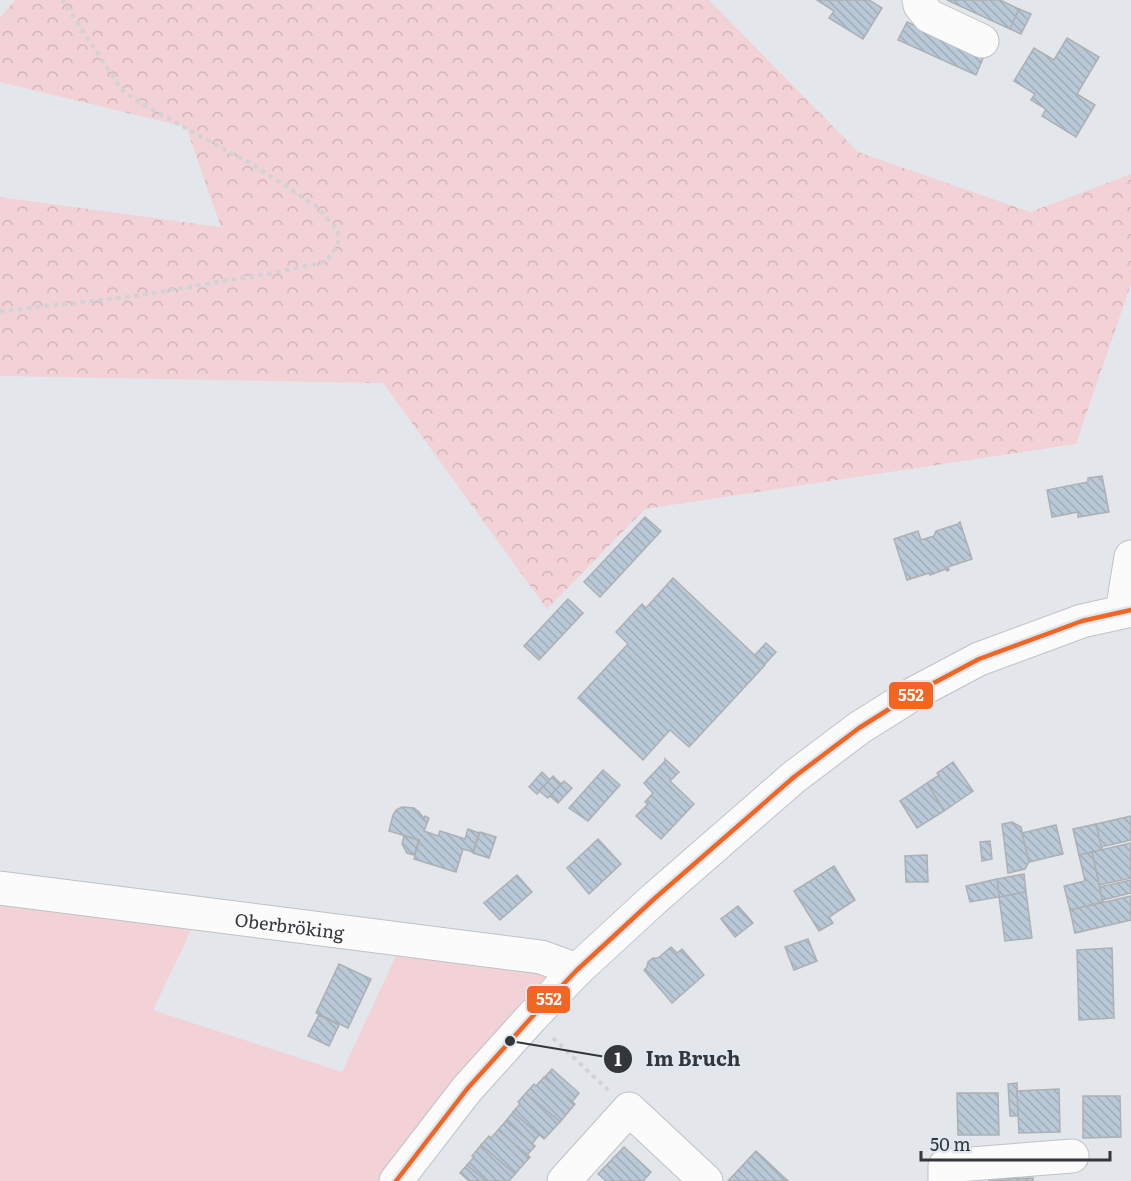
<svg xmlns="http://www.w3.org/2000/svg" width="1131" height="1181" font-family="Literata,serif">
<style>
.grass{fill:#f2d2d6}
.forest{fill:url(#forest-crowns)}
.building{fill:url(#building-back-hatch);stroke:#adb0b3;stroke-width:1.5}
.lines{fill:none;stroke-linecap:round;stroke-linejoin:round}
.minor-casing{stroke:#bec2c6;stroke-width:35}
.major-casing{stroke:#bec2c6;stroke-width:35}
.path{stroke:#d1d3d4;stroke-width:4;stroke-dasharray:4.5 4.5;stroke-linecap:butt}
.minor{stroke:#fbfbfc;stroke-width:33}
.major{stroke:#fbfbfc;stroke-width:33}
.bus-1-casing{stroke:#dfe7f0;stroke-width:9}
.bus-1{stroke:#f26522;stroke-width:4.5}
.labels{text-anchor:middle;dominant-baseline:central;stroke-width:6;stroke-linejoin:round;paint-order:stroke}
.street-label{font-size:18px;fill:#33363a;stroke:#dfe7f0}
.leader{fill:none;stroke:#33363a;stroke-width:2}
.callout-dot{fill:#33363a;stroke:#dfe7f0;stroke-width:2}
.mark-label{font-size:18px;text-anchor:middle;font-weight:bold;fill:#fff}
.callout-label{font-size:20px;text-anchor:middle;font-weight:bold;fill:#33363a;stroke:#dfe7f0;stroke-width:6;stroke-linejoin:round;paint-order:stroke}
.line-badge{stroke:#dfe7f0;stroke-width:2}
.badge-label{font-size:16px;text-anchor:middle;font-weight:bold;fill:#fff}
</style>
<defs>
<pattern id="forest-crowns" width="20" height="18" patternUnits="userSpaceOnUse" patternTransform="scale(1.5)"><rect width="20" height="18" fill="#f2d2d6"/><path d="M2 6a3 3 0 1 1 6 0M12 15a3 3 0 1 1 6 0" fill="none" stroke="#d0b5b8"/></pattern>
<pattern id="building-back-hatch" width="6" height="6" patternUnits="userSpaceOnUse" patternTransform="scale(1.5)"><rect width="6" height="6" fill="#b9c9d8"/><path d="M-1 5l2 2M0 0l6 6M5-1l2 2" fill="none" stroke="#a0adba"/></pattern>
</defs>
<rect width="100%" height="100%" fill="#e3e7ec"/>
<polygon class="grass" points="0,893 197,918 153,1010 342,1072 401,945 537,963 545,979 467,1065 417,1129 379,1181 0,1181"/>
<polygon class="forest" points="15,0 709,0 858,152 1030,212 1131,174 1131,284 1076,444 645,509 547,609 383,383 0,376 0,197 221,227 186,127 0,82 0,18"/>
<g class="building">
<polygon points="817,0 869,0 882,8 863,39 829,18 834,11"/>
<polygon points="947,0 1000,0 1019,9 1010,29"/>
<polygon points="1019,9 1031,14 1021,34 1010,29"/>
<polygon points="907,22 984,56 976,75 898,40"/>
<polygon points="1067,38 1099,57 1077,94 1095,105 1076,137 1042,116 1046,109 1031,100 1035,94 1014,81 1034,48 1054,60"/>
<polygon points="1102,476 1109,512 1078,517 1078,512 1052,517 1047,490 1088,482 1088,478"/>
<polygon points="645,517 661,531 600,597 584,582"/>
<polygon points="960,522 972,559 948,567 949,570 947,571 946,569 930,575 929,573 907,580 894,539 918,531 921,540 934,536 936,531 958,524"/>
<polygon points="673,578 765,665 689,747 670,730 643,760 578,698 628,644 616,632 642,604 646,608"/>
<polygon points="568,599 583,613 539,660 524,646"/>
<polygon points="766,643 776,652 765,664 755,655"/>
<polygon points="665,759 679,772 670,781 694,804 661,839 636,816 648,804 645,802 653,793 644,783 665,761"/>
<polygon points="953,762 973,791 944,811 927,783 939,775 937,773"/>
<polygon points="603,770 620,785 588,821 569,808"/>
<polygon points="542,772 550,780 537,794 529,787"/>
<polygon points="553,776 561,784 548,798 539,791"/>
<polygon points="564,781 572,788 558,803 550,796"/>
<polygon points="927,783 944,811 917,828 900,801"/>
<polygon points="402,807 414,808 419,812 423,817 424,818 425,816 429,818 424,831 438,836 440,831 465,839 468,829 479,833 473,852 463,849 456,872 414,859 419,840 389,831 393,815 396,810"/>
<polygon points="1131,816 1131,840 1101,847 1096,824"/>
<polygon points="1012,822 1021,827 1029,862 1025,869 1008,873 1002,824"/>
<polygon points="1096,824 1102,850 1079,855 1073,829"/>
<polygon points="1056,825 1063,854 1029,862 1022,833"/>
<polygon points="480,832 496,837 489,858 473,853"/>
<polygon points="404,836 419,840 414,855 407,853 402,844"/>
<polygon points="598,839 621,864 589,894 567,868"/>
<polygon points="990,841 992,859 982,861 980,842"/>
<polygon points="1131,843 1131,878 1099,885 1092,852"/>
<polygon points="1092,852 1103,902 1070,910 1064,886 1085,881 1079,855"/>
<polygon points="927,855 928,882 906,882 905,856"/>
<polygon points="834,866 855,900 829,917 833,923 819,931 794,891"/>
<polygon points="1024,874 1026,892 999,897 997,879"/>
<polygon points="517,875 532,892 500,920 484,903"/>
<polygon points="997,879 999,897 970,902 966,886"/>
<polygon points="1131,880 1131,893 1102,900 1100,887"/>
<polygon points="1026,892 1032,938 1005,941 999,897"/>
<polygon points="1131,896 1131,920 1075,933 1070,910"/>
<polygon points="738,906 753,923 735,937 721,919"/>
<polygon points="808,939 817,961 794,970 785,947"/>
<polygon points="671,947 677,953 682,949 704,975 672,1003 644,970 647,967 648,962 653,958 658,958"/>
<polygon points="1112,948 1114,1018 1079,1020 1077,950"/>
<polygon points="339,964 371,979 348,1028 316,1013"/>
<polygon points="319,1015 339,1025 329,1046 308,1036"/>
<polygon points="552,1069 579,1093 572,1102 544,1078"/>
<polygon points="544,1077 575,1104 560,1122 526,1093 534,1084 536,1086"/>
<polygon points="1017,1083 1018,1116 1010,1116 1008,1084"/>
<polygon points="1059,1089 1060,1132 1019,1133 1017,1091"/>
<polygon points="526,1093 560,1122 544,1139 513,1112 520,1104 518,1102"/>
<polygon points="957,1093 998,1093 999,1135 958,1135"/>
<polygon points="1083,1096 1120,1096 1121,1137 1083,1138"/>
<polygon points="513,1112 539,1135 532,1144 506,1121"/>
<polygon points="506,1121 535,1146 527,1155 498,1130"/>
<polygon points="498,1130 530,1157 515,1174 481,1145 489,1136 491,1138"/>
<polygon points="481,1145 515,1174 509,1181 486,1181 467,1165 474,1157 472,1156"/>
<polygon points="624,1147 651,1172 643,1181 606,1181 598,1174"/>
<polygon points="756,1151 788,1181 728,1181"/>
<polygon points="467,1165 486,1181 469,1181 460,1173"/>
<polygon points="1033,1178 1033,1181 989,1181 989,1179"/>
</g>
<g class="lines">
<defs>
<g id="minor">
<polyline points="919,0 920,5 929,16 982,41"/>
<polyline points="1122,612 1131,557"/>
<path id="s1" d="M0 888 541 957 577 970"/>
<polyline points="564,1181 629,1109 706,1181"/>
<polyline points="945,1181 945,1166 1072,1156"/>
</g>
<polyline id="major" points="396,1181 467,1089 531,1018 577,970 654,899 794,777 859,728 913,694 979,659 1082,621 1131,610"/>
</defs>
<use href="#minor" class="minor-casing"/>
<use href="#major" class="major-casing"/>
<g class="path">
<polyline points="0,311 128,297 273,273 325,262 338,246 338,230 316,206 255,166 142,104 122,90 62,0"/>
<polyline points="553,1038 608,1090"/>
</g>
<use href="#minor" class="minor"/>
<use href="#major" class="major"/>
<defs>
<polyline id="bus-1" points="396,1181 467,1089 531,1018 577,970 654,899 794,777 859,728 913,694 979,659 1082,621 1131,610"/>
</defs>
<use href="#bus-1" class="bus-1-casing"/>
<use href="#bus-1" class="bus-1"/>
</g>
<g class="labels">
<g class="street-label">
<text stroke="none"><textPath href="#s1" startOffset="292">Oberbröking</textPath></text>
</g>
</g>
<path class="leader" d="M510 1041L618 1059"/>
<g class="callout-dot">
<circle cx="510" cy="1041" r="6"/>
<circle cx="618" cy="1059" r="15"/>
</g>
<g class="mark-label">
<text x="618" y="1066">1</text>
</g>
<g class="callout-label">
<text x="693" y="1066">Im Bruch</text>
</g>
<g class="line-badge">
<rect x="888" y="681" width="46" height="29" rx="6" fill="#f26522"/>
<rect x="526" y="985" width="45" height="29" rx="6" fill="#f26522"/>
</g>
<g class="badge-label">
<text x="911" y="701">552</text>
<text x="549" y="1005">552</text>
</g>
<path d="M921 1151v9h189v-9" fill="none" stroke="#33363a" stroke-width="3"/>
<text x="930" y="1151" font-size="18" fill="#33363a" stroke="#dfe7f0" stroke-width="4.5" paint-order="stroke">50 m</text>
</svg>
